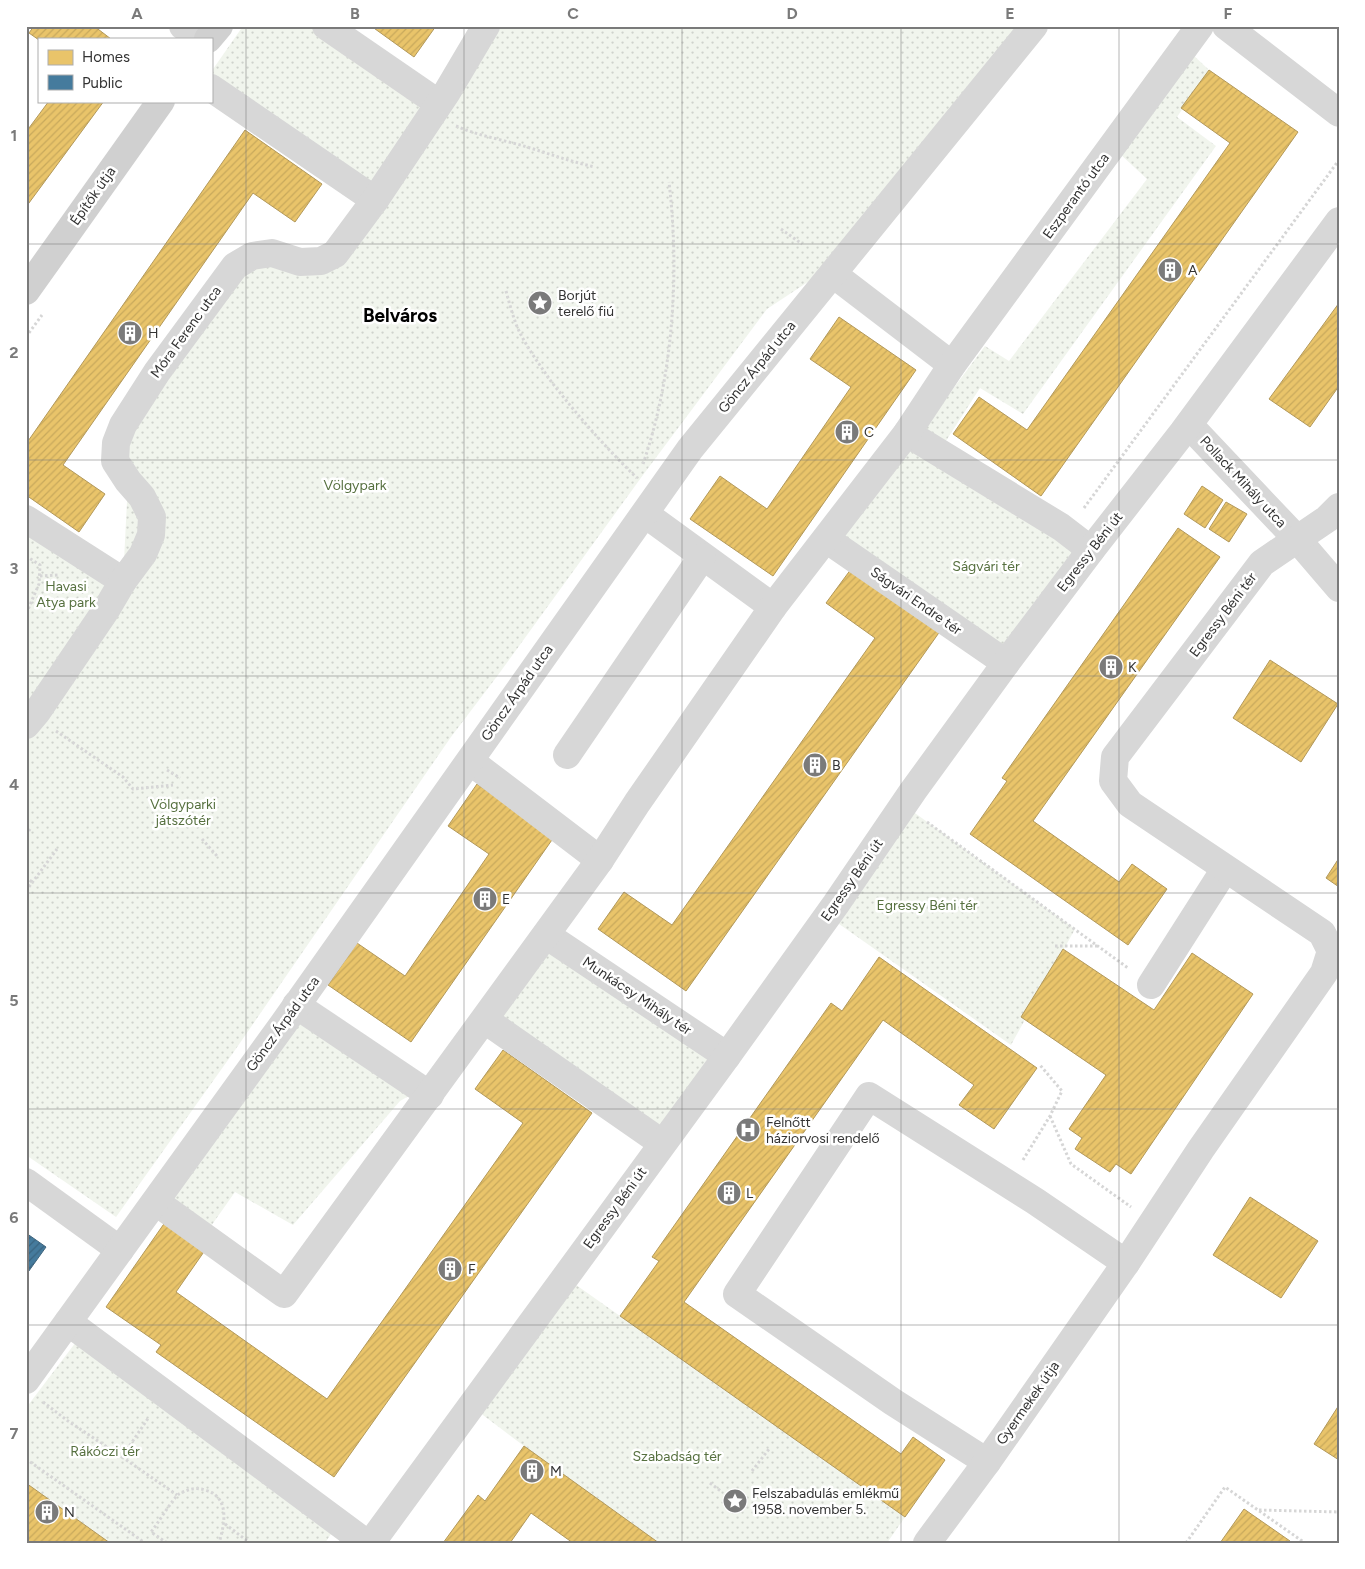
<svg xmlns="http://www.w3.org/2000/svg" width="1365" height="1569" font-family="Figtree,sans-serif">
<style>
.green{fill:url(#green-dots)}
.homes{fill:url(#homes-hatch);stroke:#b2985a}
.public{fill:url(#public-hatch);stroke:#40657d}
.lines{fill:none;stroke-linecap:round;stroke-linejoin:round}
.path{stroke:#d6d6d6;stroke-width:3;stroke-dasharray:2.5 2.5;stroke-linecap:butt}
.street{stroke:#d7d7d7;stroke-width:28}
.secondary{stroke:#d0d0d0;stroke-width:28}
.grid{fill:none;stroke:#7a7a7a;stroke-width:1;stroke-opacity:0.55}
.labels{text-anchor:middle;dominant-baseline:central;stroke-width:5;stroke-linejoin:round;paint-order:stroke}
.street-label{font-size:14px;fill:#333;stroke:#fff}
.poi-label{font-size:14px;fill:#333;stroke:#fff;text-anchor:start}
.park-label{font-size:14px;fill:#56703f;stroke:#fff}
.district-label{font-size:19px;font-weight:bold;fill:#000;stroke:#fff}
.neatline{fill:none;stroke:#7a7a7a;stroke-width:2}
.grid-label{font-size:16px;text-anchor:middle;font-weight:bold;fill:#7a7a7a}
</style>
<defs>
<pattern id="green-dots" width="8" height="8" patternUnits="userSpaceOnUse" patternTransform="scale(1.25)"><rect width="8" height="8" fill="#f1f5ed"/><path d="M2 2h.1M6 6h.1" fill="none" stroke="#cfd2cc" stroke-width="1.8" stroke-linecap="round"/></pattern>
<pattern id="homes-hatch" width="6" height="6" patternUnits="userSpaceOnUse" patternTransform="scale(1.25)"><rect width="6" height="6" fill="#e9c46a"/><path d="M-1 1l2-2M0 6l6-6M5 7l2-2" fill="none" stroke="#c8a95c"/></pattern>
<pattern id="public-hatch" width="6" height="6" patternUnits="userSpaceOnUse" patternTransform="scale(1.25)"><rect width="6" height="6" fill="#457b9d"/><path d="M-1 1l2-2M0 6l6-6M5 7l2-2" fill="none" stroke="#3a6581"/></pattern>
</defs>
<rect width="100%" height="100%" fill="#fff"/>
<g class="green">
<polygon points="243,26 326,26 438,102 493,26 1034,26 832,266 767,309 643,475 498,675 451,737 233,1053 116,1217 26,1155 26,726 37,712 26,703 26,519 123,581 128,481 115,461 223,281 286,257 344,244 375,200 211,88 211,72"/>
<polygon points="1191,53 1209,70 1177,117 1216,146 1023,414 980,388 942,447 920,433 985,346 1009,361 1147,179 1119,153"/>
<polygon points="907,433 1091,550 1006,663 826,539"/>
<polygon points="908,808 1075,929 1011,1045 832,919"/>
<polygon points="546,935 727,1056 662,1143 485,1020"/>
<polygon points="296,1005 421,1089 400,1101 293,1225 235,1192 204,1236 156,1202"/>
<polygon points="569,1280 905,1517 887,1543 659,1543 524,1446 475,1409"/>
<polygon points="76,1342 335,1528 325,1543 110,1543 26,1483 26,1408"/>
</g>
<g class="homes">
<polygon points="34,26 94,26 111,39 39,39 39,40 29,33"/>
<polygon points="371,26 436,26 414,57"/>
<polygon points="1209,70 1298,132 1041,496 953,434 979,397 1027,430 1230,143 1181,108"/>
<polygon points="49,101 104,101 26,207 26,132"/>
<polygon points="245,130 322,184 295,222 253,193 63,465 105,494 79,532 26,495 26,444"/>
<polygon points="1339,303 1339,386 1310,427 1269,399"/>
<polygon points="839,317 916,370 773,576 690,519 720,476 767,509 851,387 810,359"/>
<polygon points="1202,486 1223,500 1205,528 1184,514"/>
<polygon points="1226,502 1247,514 1229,542 1209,529"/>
<polygon points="1178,528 1220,557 1033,821 1119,882 1132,864 1167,889 1128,945 970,834 1007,781 1002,778"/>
<polygon points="854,565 943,627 686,991 598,929 624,892 672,925 875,638 826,603"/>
<polygon points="1270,660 1338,704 1301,762 1233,718"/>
<polygon points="477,784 554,837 411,1042 328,985 357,943 405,976 489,854 448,826"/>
<polygon points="1339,858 1339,887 1326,878"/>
<polygon points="1063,949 1154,1010 1192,953 1253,994 1131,1174 1116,1164 1110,1172 1075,1149 1082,1138 1069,1129 1106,1075 1021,1017"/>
<polygon points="879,957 1037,1068 994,1129 959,1105 974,1085 883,1020 684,1302 901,1454 913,1437 945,1460 905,1517 620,1316 659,1261 652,1257 831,1003 842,1011"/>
<polygon points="503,1050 592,1113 334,1477 156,1352 161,1345 106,1307 168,1218 208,1246 176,1292 327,1399 523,1123 475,1089"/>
<polygon points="1250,1197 1318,1241 1281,1298 1213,1255"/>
<polygon points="1339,1405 1339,1460 1314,1444"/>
<polygon points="524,1446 659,1543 573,1543 531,1513 510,1543 443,1543 478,1495 485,1501"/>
<polygon points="26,1483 110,1543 28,1543 26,1541"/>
<polygon points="1244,1509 1290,1541 1289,1543 1220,1543"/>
</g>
<polygon class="public" points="26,1233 46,1247 26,1275"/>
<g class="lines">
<g class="path">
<path d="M456 126C479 136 504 140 527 147 550 154 572 162 595 167"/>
<polyline points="781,229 802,244"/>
<path d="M506 291C509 302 512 313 516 324 524 344 538 362 550 380 577 415 605 447 637 478"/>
<polyline points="26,337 42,315"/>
<path d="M643 464C673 377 680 274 669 182"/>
<polyline points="1084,508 1339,160"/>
<polyline points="26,556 40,565 39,584 26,614"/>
<polyline points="40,576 59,575"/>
<polyline points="56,731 123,777 133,789 173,785"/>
<polyline points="167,770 180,778"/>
<polyline points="927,822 1128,968"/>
<polyline points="26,835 30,829"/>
<polyline points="202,839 217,856"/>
<polyline points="26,877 32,882"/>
<polyline points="26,891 57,849"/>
<polyline points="1055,946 1097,946"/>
<polyline points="1050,1116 1071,1164 1131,1207"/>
<polyline points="1023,1160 1050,1116 1062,1091 1040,1065"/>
<polyline points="43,1402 68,1421 122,1457 149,1417"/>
<polyline points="122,1457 177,1495"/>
<polyline points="26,1459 145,1543"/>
<polyline points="752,1471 769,1449"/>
<polyline points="710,1483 722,1492"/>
<polyline points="1259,1510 1339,1512"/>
<polyline points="225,1524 250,1543"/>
<path d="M167 1543 151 1532C157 1525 173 1498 179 1494 188 1489 196 1487 205 1490 230 1497 225 1523 219 1543"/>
<polyline points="1186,1543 1225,1487 1305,1543"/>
</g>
<g class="street">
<polyline points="183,26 201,39"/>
<polyline points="326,26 438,103"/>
<polyline points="1226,26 1339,113"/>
<polyline points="211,88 375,200"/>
<polyline points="833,274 952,365"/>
<polyline points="1189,425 1297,539 1339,588"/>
<polyline points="907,433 1061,527 1091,550"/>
<polyline points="645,514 773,607"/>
<polyline points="26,519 123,581"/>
<polyline points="826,539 1006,663"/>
<polyline points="26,725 37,712 106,610 123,581 143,554 151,535 152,517 142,497 128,481 115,461 116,443 123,425 157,372 235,266 252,256 272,253 300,262 321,261 335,254 375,200 447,92 486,26"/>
<polyline points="567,755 702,557"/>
<polyline points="470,761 600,860"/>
<polyline points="546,935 727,1056"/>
<polyline points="1151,985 1225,869"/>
<polyline points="296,1005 430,1095"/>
<polyline points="485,1020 662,1143"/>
<polyline points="26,1182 120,1250"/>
<polyline points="156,1202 284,1294 600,860 637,803 773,607 907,433 952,365 1200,26"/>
<polyline points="68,1322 366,1543"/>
<polyline points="26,1380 284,1023 690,449 1034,26"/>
<polyline points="987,1462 893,1402 737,1294 869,1096 1035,1201 1126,1263"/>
<polyline points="371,1543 727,1056 836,904 913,791 1006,663 1091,550 1183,432 1339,221"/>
<polyline points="927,1543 987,1462 1126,1263 1201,1149 1324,973 1331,951 1322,933 1130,804 1113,781 1115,757 1262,563 1327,519 1339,507"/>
</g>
<g class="secondary">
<polyline points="208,39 219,26"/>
<polyline points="26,291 161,101"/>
</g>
</g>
<path class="grid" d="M246 26V1543M464 26V1543M682 26V1543M901 26V1543M1119 26V1543M26 244H1339M26 460H1339M26 676H1339M26 893H1339M26 1109H1339M26 1325H1339"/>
<defs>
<symbol id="building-disc" viewBox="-11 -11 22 22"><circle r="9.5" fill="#7a7a7a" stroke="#fff"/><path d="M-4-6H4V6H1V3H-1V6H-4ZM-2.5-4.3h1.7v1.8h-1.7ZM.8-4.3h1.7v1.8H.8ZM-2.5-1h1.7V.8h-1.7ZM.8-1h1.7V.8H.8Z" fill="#fff"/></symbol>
<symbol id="sight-disc" viewBox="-11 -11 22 22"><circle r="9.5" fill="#7a7a7a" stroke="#fff"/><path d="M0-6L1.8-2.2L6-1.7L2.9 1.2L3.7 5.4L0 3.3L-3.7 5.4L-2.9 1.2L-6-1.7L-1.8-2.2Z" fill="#fff"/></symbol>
<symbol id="hospital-disc" viewBox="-11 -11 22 22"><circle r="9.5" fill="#7a7a7a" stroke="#fff"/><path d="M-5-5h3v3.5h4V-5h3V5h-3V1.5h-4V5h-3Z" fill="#fff"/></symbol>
</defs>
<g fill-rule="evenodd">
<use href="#building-disc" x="1156" y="256" width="28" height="28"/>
<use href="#sight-disc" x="526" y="289" width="28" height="28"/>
<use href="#building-disc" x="116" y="319" width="28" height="28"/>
<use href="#building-disc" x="833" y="418" width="28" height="28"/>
<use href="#building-disc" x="1097" y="653" width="28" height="28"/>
<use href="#building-disc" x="801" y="751" width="28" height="28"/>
<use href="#building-disc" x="471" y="885" width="28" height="28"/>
<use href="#hospital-disc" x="734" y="1116" width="28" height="28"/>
<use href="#building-disc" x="715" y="1179" width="28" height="28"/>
<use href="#building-disc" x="436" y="1255" width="28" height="28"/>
<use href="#building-disc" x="518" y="1457" width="28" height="28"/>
<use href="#sight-disc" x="721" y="1487" width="28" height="28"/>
<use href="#building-disc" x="33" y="1498" width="28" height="28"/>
</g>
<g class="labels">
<g class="street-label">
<text transform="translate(93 196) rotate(-55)">Építők útja</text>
<text transform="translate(1076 196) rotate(-54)">Eszperantó utca</text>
<text transform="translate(186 332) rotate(-54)">Móra Ferenc utca</text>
<text transform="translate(757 367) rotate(-51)">Göncz Árpád utca</text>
<text transform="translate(1243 482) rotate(47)">Pollack Mihály utca</text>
<text transform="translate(1090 552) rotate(-52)">Egressy Béni út</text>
<text transform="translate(916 601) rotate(35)">Ságvári Endre tér</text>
<text transform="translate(1223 615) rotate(-53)">Egressy Béni tér</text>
<text transform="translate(517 693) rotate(-55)">Göncz Árpád utca</text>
<text transform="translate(852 880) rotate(-55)">Egressy Béni út</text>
<text transform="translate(637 996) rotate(34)">Munkácsy Mihály tér</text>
<text transform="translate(283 1024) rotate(-54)">Göncz Árpád utca</text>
<text transform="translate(615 1208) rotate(-54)">Egressy Béni út</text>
<text transform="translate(1028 1403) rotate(-55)">Gyermekek útja</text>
</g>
<g class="poi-label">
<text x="1188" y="270">A</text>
<text x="558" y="295">Borjút<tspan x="558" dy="16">terelő fiú</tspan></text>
<text x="148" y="333">H</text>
<text x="864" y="432">C</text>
<text x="1128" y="667">K</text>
<text x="832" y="765">B</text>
<text x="502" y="899">E</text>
<text x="766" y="1122">Felnőtt<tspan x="766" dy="16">háziorvosi rendelő</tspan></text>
<text x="746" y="1193">L</text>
<text x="468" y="1269">F</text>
<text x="550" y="1471">M</text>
<text x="752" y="1493">Felszabadulás emlékmű<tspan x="752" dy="16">1958. november 5.</tspan></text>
<text x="64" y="1512">N</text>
</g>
<g class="park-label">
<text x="355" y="485">Völgypark</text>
<text x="986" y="566">Ságvári tér</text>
<text x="66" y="586">Havasi<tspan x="66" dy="16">Atya park</tspan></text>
<text x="183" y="804">Völgyparki<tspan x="183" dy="16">játszótér</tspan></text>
<text x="927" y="905">Egressy Béni tér</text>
<text x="105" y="1451">Rákóczi tér</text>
<text x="677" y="1456">Szabadság tér</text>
</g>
<g class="district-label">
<text x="400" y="315">Belváros</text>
</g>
</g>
<rect width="1365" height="1569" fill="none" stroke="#ffffff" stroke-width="55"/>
<rect x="38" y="38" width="175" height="65" fill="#ffffff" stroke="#adadad"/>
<rect x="48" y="50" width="25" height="15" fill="#e9c46a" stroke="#adadad"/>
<text x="82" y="62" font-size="15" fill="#333333">Homes</text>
<rect x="48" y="75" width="25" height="15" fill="#457b9d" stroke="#adadad"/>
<text x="82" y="88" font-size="15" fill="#333333">Public</text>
<rect x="28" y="28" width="1310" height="1514" class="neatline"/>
<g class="grid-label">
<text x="137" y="19">A</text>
<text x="355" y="19">B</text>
<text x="573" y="19">C</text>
<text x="792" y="19">D</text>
<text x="1010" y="19">E</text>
<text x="1228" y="19">F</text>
<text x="14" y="141">1</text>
<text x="14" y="358">2</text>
<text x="14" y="574">3</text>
<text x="14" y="790">4</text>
<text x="14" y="1006">5</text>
<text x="14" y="1223">6</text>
<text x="14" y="1439">7</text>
</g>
</svg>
